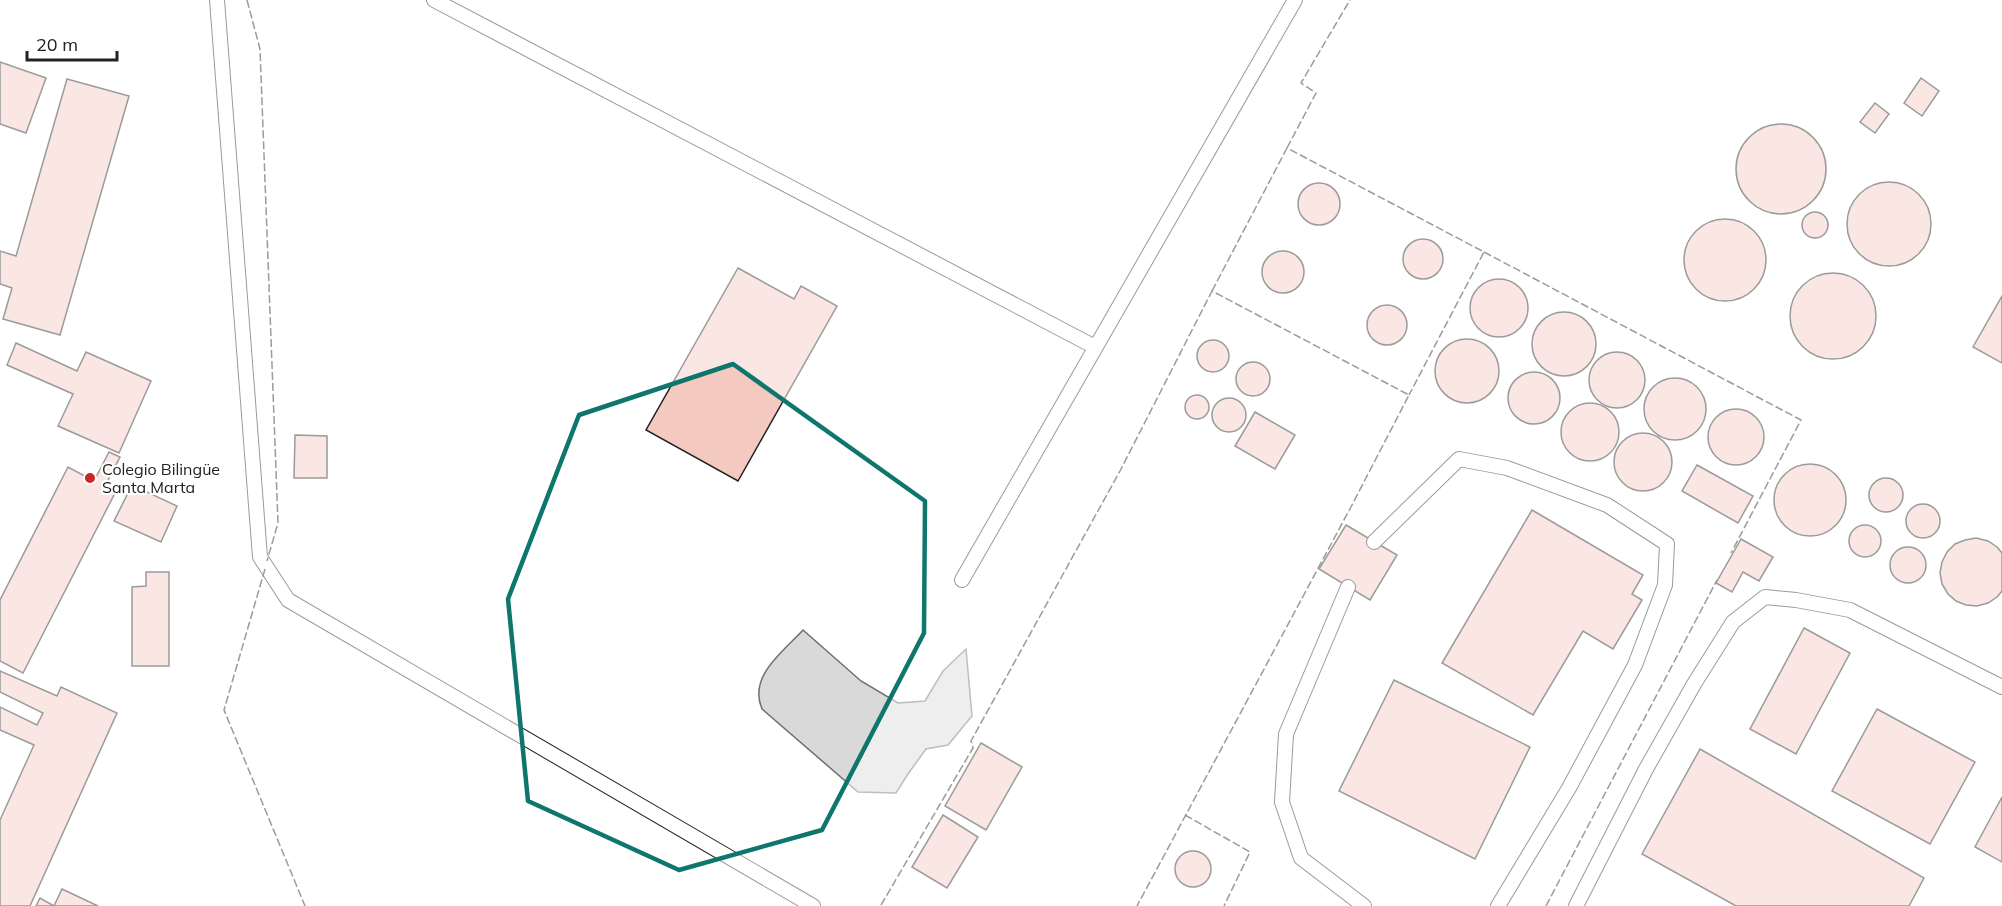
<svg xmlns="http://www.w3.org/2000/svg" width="2002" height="906" font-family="Mulish,sans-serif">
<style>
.water{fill:#d9d9d9;stroke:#6f6f6f;stroke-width:1.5}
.building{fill:#f3c9c0;stroke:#222;stroke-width:1.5}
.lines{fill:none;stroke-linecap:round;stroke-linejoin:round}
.lane-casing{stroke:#222;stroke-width:16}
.lane{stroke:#fff;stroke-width:14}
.fence{stroke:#222;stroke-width:1.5;stroke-dasharray:8 3;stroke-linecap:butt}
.marked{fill:none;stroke:#0f766e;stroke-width:4.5;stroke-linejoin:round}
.poi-dot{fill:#c62828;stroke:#fff;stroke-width:2}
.labels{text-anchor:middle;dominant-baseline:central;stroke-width:4.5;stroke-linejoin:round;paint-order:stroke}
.poi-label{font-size:16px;fill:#222;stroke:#fff;text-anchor:start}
</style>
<rect width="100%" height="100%" fill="#fff"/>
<path class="water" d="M803 630 861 681 898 703 925 701 943 671 966 649 972 716 948 745 926 749 908 774 896 793 858 792 762 709C748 676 783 652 803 630Z"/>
<g class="building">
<polygon points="0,62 46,78 26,133 0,124"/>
<polygon points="1921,78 1939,91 1922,116 1904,103"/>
<polygon points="67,79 129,96 60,335 3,319 12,288 0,284 0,251 16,256"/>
<polygon points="1875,103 1889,114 1875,133 1860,122"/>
<circle cx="1781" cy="169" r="45"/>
<circle cx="1889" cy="224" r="42"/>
<circle cx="1319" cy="204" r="21"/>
<circle cx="1815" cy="225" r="13"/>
<circle cx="1725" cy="260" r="41"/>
<circle cx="1423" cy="259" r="20"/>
<circle cx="1283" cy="272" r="21"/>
<polygon points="738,268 794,299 801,286 837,306 738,481 646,430"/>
<circle cx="1833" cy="316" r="43"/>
<circle cx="1499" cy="308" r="29"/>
<polygon points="2002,296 2002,363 1973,347"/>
<circle cx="1387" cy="325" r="20"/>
<circle cx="1564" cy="344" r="32"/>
<circle cx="1467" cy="371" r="32"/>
<circle cx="1213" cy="356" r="16"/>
<polygon points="16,343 77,371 86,352 151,381 119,453 58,426 73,394 7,365"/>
<circle cx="1617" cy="380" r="28"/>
<circle cx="1253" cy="379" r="17"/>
<circle cx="1534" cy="398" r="26"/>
<circle cx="1675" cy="409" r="31"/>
<circle cx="1197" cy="407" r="12"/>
<circle cx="1229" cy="415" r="17"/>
<circle cx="1590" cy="432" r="29"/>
<circle cx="1736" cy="437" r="28"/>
<polygon points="1255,412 1295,435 1275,469 1235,446"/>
<circle cx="1643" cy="462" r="29"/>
<polygon points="295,435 327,436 327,478 294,478"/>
<polygon points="109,452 120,457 104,488 115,493 23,673 0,661 0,600 68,467 94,481"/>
<circle cx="1810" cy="500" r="36"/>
<polygon points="1697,465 1753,496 1738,523 1682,491"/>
<circle cx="1886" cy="495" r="17"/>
<polygon points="132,485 177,506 161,542 114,521"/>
<circle cx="1923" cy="521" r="17"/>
<polygon points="1532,510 1643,575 1632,594 1642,600 1613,649 1583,631 1533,715 1442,663"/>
<circle cx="1865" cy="541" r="16"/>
<polygon points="1346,525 1397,555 1370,600 1319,569"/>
<polygon points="1976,538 1988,541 1997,547 2002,553 2002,591 1997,597 1988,603 1977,606 1966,605 1956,601 1948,594 1942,584 1940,573 1942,562 1947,552 1955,544 1965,540"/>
<polygon points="1741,539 1773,557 1759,581 1743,572 1732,592 1716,583"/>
<circle cx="1908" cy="565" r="18"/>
<polygon points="146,572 169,572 169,666 132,666 132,587 146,586"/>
<polygon points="1804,628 1850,653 1796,754 1750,729"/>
<polygon points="0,671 57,696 61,687 117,713 30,906 0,906 0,820 34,745 0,730 0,707 37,725 43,713 0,692"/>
<polygon points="1394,680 1530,747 1475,859 1339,791"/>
<polygon points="1877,709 1975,762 1930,844 1832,791"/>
<polygon points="981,743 1022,767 986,830 945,806"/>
<polygon points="1700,749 1924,878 1909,906 1736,906 1642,854"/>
<polygon points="2002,797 2002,862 1975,847"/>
<polygon points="943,815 978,837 947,888 912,867"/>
<circle cx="1193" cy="869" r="18"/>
<polygon points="62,889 98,906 36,906 40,898 54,906"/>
</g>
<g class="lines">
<defs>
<g id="lane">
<polyline points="217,0 260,557 288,600 813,906"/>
<polyline points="434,0 1095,347"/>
<polyline points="1374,542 1459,459 1507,468 1607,505 1667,544 1665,585 1635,665 1569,788 1498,906"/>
<polyline points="962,580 1295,0"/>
<polyline points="1348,587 1286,734 1282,802 1301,858 1364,906"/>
<polyline points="1576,906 1646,769 1694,684 1733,622 1765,597 1796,600 1850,610 2002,687"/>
</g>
</defs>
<use href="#lane" class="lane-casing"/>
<use href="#lane" class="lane"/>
<g class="fence">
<polyline points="247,0 260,49 278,523 267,561"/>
<polyline points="1287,148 1316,93 1301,83 1350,0"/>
<polyline points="1484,252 1801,420 1731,553"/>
<polyline points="1212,291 1287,148 1484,252 1409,395"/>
<polyline points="265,569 224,710 305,906"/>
<polyline points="1185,815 1250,852 1224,906"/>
<polyline points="881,905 973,748 971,741 1120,471 1212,291 1409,395 1352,505 1137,906"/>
<polyline points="1546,906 1717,580"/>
</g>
</g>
<path d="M0 0H2002V906H0ZM733 364 925 501 924 633 822 830 679 870 528 801 508 599 579 415Z" fill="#fff" fill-opacity=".55" fill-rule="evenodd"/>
<path class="marked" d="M733 364 925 501 924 633 822 830 679 870 528 801 508 599 579 415Z"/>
<circle class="poi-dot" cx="90" cy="478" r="6"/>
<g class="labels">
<g class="poi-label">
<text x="102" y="469">Colegio Bilingüe<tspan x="102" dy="18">Santa Marta</tspan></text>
</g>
</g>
<path d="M27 51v9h90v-9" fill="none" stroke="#222222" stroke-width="3"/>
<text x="36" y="51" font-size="18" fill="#222222" stroke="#ffffff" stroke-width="4.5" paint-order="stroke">20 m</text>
</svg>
